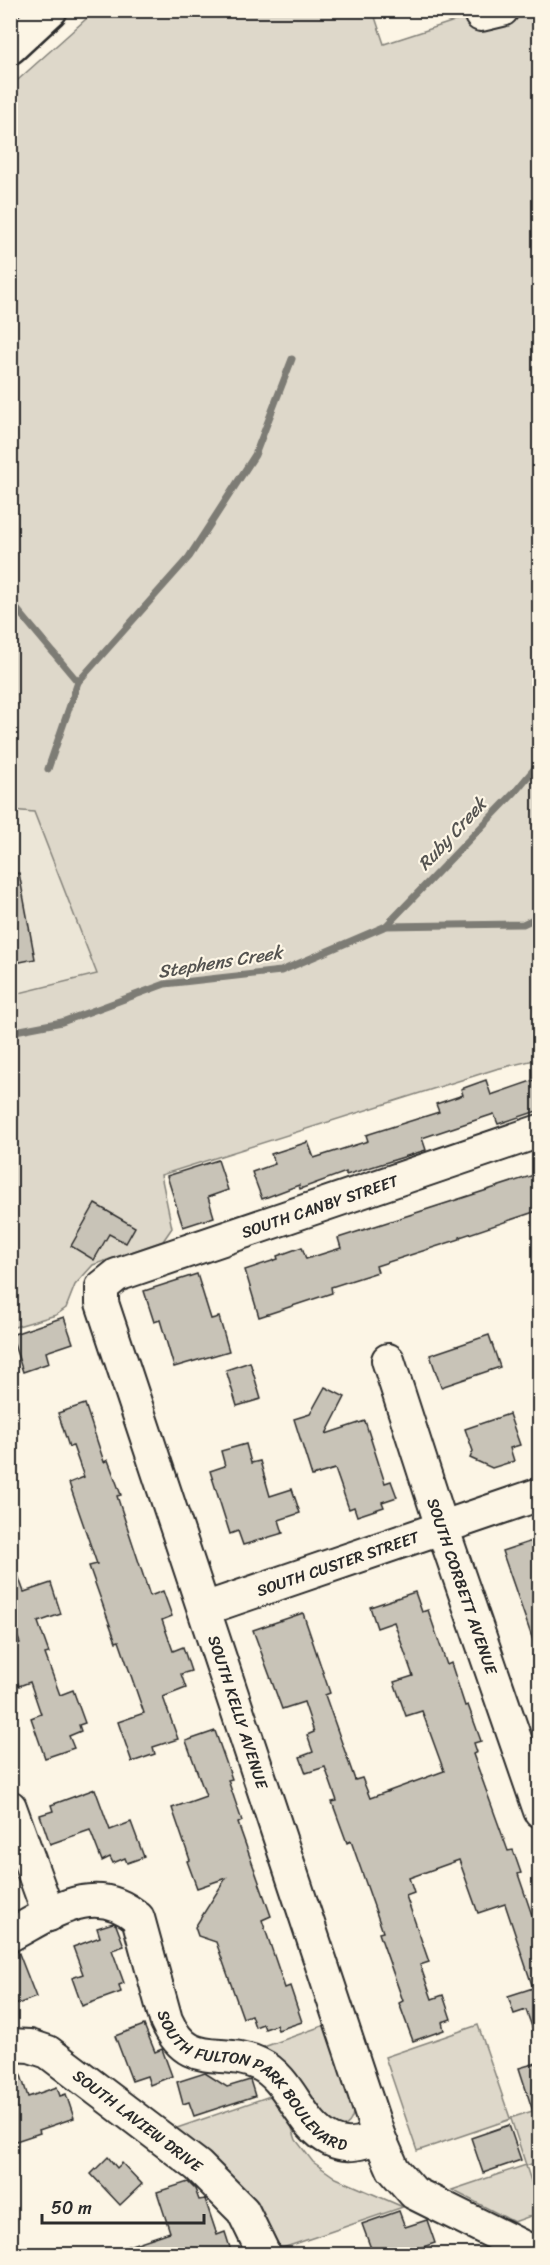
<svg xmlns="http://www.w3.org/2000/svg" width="550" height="2265" font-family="Sriracha,sans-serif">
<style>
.built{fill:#ece6d7}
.green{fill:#ded8ca;stroke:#84827a;stroke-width:1.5}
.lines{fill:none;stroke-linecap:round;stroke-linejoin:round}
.stream{stroke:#7d7b74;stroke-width:7}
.building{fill:#c8c3b7;stroke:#2b2b2b;stroke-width:1.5}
.minor-casing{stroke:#2b2b2b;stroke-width:36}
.major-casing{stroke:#2b2b2b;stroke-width:38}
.minor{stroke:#fcf5e5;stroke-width:32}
.major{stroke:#fcf5e5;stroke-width:33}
.labels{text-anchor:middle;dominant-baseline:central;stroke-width:4.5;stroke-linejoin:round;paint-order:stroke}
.street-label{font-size:16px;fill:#2b2b2b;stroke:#fcf5e5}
.water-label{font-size:18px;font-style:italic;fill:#545350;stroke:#fcf5e5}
</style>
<rect width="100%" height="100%" fill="#fcf5e5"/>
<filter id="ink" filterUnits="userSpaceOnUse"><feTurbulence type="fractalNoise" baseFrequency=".0167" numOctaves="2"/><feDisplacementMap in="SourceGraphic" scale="12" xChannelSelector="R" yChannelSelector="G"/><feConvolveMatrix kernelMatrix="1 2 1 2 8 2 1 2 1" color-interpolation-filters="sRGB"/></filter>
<g filter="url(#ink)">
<polygon class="built" points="10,810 34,811 97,975 11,995"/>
<g class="green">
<polygon points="95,11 373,11 384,44 485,11 539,11 539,1059 496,1069 161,1175 172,1228 163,1241 93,1265 75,1285 66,1308 56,1315 11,1328 11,995 97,974 34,812 11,810 10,87"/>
<path d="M325 2025 353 2110C353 2121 347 2127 337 2129L268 2052 261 2048Z"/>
<polygon points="478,2025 510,2118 539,2109 539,2161 526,2166 539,2205 539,2213 514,2222 452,2190 526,2165 511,2119 417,2151 385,2057"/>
<polygon points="276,2094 286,2110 296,2140 313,2162 336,2178 403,2207 274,2251 231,2178 205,2150 174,2129"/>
</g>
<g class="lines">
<g class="stream">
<polyline points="10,601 78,682 48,769"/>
<polyline points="78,682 189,557 255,455 292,359"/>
<polyline points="386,926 515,792 540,762"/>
<polyline points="10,1032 62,1022 165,984 281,971 386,926 523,924 540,916"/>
</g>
</g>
<g class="building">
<polygon points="19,873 35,959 10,964 10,874"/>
<polygon points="540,1078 540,1110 498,1124 494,1114 422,1138 426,1150 346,1175 346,1172 300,1189 299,1185 262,1199 252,1172 275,1164 271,1154 308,1142 314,1158 368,1141 366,1135 439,1112 436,1104 463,1095 461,1089 486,1080 491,1095"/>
<polygon points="218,1160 228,1190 208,1197 214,1217 183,1227 167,1176"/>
<polygon points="540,1173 540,1210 460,1237 460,1239 376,1266 378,1272 331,1287 332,1293 259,1317 245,1270 278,1259 277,1256 302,1247 306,1259 341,1248 338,1238"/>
<polygon points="95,1204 135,1227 126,1243 109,1234 94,1260 71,1246"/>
<polygon points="197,1274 211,1319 219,1317 229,1351 174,1367 160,1320 154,1322 144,1291"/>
<polygon points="64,1317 73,1343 46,1352 49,1363 23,1372 11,1335"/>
<polygon points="489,1335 500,1367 441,1387 430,1355"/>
<polygon points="250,1362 261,1399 237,1406 226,1370"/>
<polygon points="325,1387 345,1397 326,1434 365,1421 385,1483 391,1481 397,1497 382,1502 384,1507 357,1516 354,1507 349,1509 335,1469 312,1476 294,1419 310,1414"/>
<polygon points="85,1404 104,1462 108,1460 121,1495 117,1496 150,1596 163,1591 172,1616 162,1620 173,1651 183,1647 191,1671 181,1674 186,1688 163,1697 178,1739 153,1747 155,1754 132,1762 118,1722 144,1713 119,1641 116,1642 89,1566 97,1564 69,1483 84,1477 73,1446 69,1447 58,1413"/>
<polygon points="509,1414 520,1445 510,1448 514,1461 492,1468 470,1458 473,1451 465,1429"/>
<polygon points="246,1444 251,1463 260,1461 270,1496 292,1489 300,1513 279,1520 283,1533 243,1545 238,1531 230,1534 210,1471 225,1466 221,1451"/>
<polygon points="532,1541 536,1552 540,1551 540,1649 536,1649 502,1551"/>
<polygon points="13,1562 24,1592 51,1583 61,1614 38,1622 49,1653 45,1654 60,1695 73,1690 85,1723 79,1725 81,1731 69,1736 74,1748 45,1758 31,1718 41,1714 30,1682 19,1686 10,1663 10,1646 20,1643 10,1617 10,1563"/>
<polygon points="415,1592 422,1612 428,1610 447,1665 451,1663 465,1706 468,1705 481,1741 474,1743 477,1752 473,1754 508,1851 513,1850 521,1873 518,1874 535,1924 540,1923 540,2041 537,2041 526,2010 514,2014 508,1996 533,1988 505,1904 478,1913 459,1860 409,1878 414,1893 406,1896 429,1962 420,1965 432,1999 443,1995 451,2019 442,2022 444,2030 413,2041 399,2003 403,2001 379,1933 383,1932 351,1841 347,1843 332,1802 337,1801 325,1767 306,1773 300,1757 313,1752 307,1735 314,1732 304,1702 282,1709 253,1630 303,1613 330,1693 325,1695 355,1780 362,1778 370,1798 444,1771 422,1711 406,1716 394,1682 413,1676 394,1622 377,1628 370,1607"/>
<polygon points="215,1731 232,1779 228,1780 242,1821 238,1823 271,1916 262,1920 285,1988 290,1986 302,2022 278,2030 276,2025 265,2029 263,2024 255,2027 251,2015 243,2018 216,1942 198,1936 195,1927 226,1878 197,1888 187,1861 190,1860 172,1808 206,1796 186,1741"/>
<polygon points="95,1789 110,1830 131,1822 144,1857 127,1863 125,1858 113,1863 110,1857 102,1861 90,1830 50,1844 40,1815 53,1811 51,1805"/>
<polygon points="113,1923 116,1925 124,1946 112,1950 124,1983 119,1985 121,1992 82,2006 72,1978 83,1974 73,1947 100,1937 97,1928"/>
<polygon points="18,1951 36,1997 10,2007 10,1953"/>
<polygon points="144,2025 155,2052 162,2049 172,2076 150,2085 147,2076 132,2081 115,2036"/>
<polygon points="540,2062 540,2120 536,2121 519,2068"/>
<polygon points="10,2063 17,2063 28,2097 57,2087 60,2096 66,2094 74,2118 39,2130 40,2133 10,2143"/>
<polygon points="205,2073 227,2087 250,2080 255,2096 194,2116 189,2102 183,2104 177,2082"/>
<polygon points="509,2125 521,2160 483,2173 471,2138"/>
<polygon points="108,2157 117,2168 122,2163 142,2184 120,2205 91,2174"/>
<polygon points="188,2182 195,2189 199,2200 205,2199 217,2235 225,2232 232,2254 113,2254 113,2251 170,2232 157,2192"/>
<polygon points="399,2211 405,2227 427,2220 435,2243 402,2254 373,2254 362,2224"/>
</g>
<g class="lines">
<defs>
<g id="minor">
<polyline points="481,15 502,10"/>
<path id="s1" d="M388 1360 442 1527 540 1811"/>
<path id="s2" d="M204 1609 540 1494"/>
<polyline points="10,1807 49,1915"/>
<path id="s3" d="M10 1935C52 1913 95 1880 138 1918L166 2020C189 2072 221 2046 259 2064 291 2079 299 2124 331 2140 347 2148 363 2143 379 2137"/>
<path id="s4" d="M10 2045 30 2046 48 2052 198 2166 243 2211 264 2254"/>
<path id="s5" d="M537 2254 414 2193 393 2169 379 2137 102 1303V1287L117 1275 540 1131"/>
</g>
<polyline id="major" points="10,47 50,10"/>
</defs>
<use href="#minor" class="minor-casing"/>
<use href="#major" class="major-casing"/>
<use href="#minor" class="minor"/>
<use href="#major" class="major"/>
</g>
</g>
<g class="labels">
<g class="street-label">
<text stroke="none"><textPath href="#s5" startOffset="1332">SOUTH CANBY STREET</textPath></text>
<text stroke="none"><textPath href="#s2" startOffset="141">SOUTH CUSTER STREET</textPath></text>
<text stroke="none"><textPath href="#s1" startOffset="238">SOUTH CORBETT AVENUE</textPath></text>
<text transform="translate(238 1712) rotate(72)">SOUTH KELLY AVENUE</text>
<text stroke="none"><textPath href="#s3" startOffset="357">SOUTH FULTON PARK BOULEVARD</textPath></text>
<text stroke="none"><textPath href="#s4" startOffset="152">SOUTH LAVIEW DRIVE</textPath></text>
</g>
<g class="water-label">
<text transform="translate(452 834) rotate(-47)">Ruby Creek</text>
<text transform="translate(220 962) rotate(-9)">Stephens Creek</text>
</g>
</g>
<rect width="550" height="2265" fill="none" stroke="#fcf5e5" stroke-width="36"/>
<rect x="18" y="18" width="514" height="2229" fill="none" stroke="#2b2b2b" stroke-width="2" filter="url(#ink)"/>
<path d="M42 2214v9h162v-9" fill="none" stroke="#2b2b2b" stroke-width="3"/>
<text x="51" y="2214" font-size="18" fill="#2b2b2b" stroke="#fcf5e5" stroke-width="4.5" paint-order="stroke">50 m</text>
</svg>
